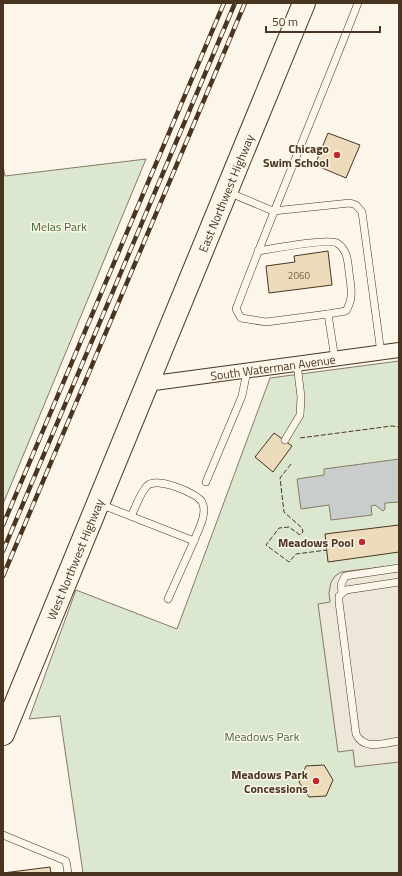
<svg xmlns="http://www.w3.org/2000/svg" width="402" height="876" font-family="'Titillium Web',sans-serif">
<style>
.green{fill:#dce7d0;stroke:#887966}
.parking{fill:#ede7d9;stroke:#887966}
.water{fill:#c9cecd;stroke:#887966}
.building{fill:#ecdcbc;stroke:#4a3520}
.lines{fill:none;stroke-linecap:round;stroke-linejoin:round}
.lane-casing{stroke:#4a3520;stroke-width:8}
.street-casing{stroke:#4a3520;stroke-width:16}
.primary-casing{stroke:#4a3520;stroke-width:24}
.lane{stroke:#fbf6e9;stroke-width:7}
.street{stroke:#fbf6e9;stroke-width:14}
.primary{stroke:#fbf6e9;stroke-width:22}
.rail-casing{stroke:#4a3520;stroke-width:4.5}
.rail{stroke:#fbf6e9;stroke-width:3;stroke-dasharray:9;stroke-linecap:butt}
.fence{stroke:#4a3520;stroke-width:1;stroke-dasharray:5 2;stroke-linecap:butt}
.poi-dot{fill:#c62828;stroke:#fbf6e9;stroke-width:1.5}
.labels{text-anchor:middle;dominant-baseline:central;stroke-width:3;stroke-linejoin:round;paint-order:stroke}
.number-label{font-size:10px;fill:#725f47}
.poi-label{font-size:12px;font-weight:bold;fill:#4a3520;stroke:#fbf6e9;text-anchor:end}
.street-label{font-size:12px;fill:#4a3520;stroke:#fbf6e9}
.park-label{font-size:12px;fill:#436837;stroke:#fbf6e9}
</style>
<rect width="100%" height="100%" fill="#fbf6e9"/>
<g class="green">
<polygon points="146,159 3,504 3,166 5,176"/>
<polygon points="399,361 399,873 83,873 60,716 29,719 76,590 177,629 270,378"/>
</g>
<polygon class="parking" points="399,565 399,762 355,767 353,750 338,752 318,604 330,602 329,593 331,582 335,576 341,572"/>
<polygon class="water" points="399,459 399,502 385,503 385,509 383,511 375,505 371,506 372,515 331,520 329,505 301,509 297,479 324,475 324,469"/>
<g class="building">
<polygon points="328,133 360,145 346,178 315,165"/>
<polygon points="328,251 332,285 269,293 266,266 295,262 294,256"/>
<polygon points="274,433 292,446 273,472 255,457"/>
<polygon points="399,525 399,552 328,562 325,534"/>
<polygon points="324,765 333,780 326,796 309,797 299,782 306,766"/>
<polygon points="50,867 51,873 3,873"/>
</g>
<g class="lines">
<defs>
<g id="lane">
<polyline points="228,192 273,211 350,203 356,205 362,212 381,353"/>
<path d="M258 251C271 249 328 238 337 243 347 249 348 261 349 272 351 287 354 298 346 311L328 314"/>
<path d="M335 359 328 314 266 322 241 318 236 309C275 206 318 105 358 3"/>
<polyline points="285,440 300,415 301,397 297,364"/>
<polyline points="206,482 242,396 247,371"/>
<polyline points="100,504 194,541 168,599"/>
<path d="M131 516C136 507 140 493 147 486 156 476 197 493 202 502 208 514 198 530 194 541"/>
<path d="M399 582 346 590 339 596V602L356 734C364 751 384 743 399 741"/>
<polyline points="342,592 341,585 345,576 399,568"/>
<polyline points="3,835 66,861 68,873"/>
</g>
<g id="street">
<path id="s1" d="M147 384 399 350"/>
</g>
<g id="primary">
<path id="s2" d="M3 734 304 3"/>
</g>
</defs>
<use href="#lane" class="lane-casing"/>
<use href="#street" class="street-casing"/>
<use href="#primary" class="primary-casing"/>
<use href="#lane" class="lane"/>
<use href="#street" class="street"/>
<use href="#primary" class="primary"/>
<defs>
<g id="rail">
<polyline points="3,525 224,3"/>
<polyline points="3,551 235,3"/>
<polyline points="3,576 245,3"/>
</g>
</defs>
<use href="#rail" class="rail-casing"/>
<use href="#rail" class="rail"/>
<g class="fence">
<polyline points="300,438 392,426 399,427"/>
<polyline points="291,464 280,478 284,512 302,528 303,532 300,535 289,527 279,528 266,545 289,562 296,554 327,550"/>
</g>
</g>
<g class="poi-dot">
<circle cx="337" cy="155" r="4"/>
<circle cx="362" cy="542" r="4"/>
<circle cx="316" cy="781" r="4"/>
</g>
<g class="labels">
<g class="number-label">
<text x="299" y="275">2060</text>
</g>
<g class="poi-label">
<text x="329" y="148">Chicago<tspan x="329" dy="14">Swim School</tspan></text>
<text x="354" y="542">Meadows Pool</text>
<text x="308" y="774">Meadows Park<tspan x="308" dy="14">Concessions</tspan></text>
</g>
<g class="street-label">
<text stroke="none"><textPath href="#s2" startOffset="585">East Northwest Highway</textPath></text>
<text stroke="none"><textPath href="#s1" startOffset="127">South Waterman Avenue</textPath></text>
<text stroke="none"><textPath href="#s2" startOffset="189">West Northwest Highway</textPath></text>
</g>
<g class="park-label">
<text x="59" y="226">Melas Park</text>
<text x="262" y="736">Meadows Park</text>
</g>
</g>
<rect width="402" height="876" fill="none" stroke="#4a3520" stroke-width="8"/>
<path d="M266 26v6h114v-6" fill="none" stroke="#4a3520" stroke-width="2"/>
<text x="272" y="26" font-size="12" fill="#4a3520" stroke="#fbf6e9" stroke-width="3" paint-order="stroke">50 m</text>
</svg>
